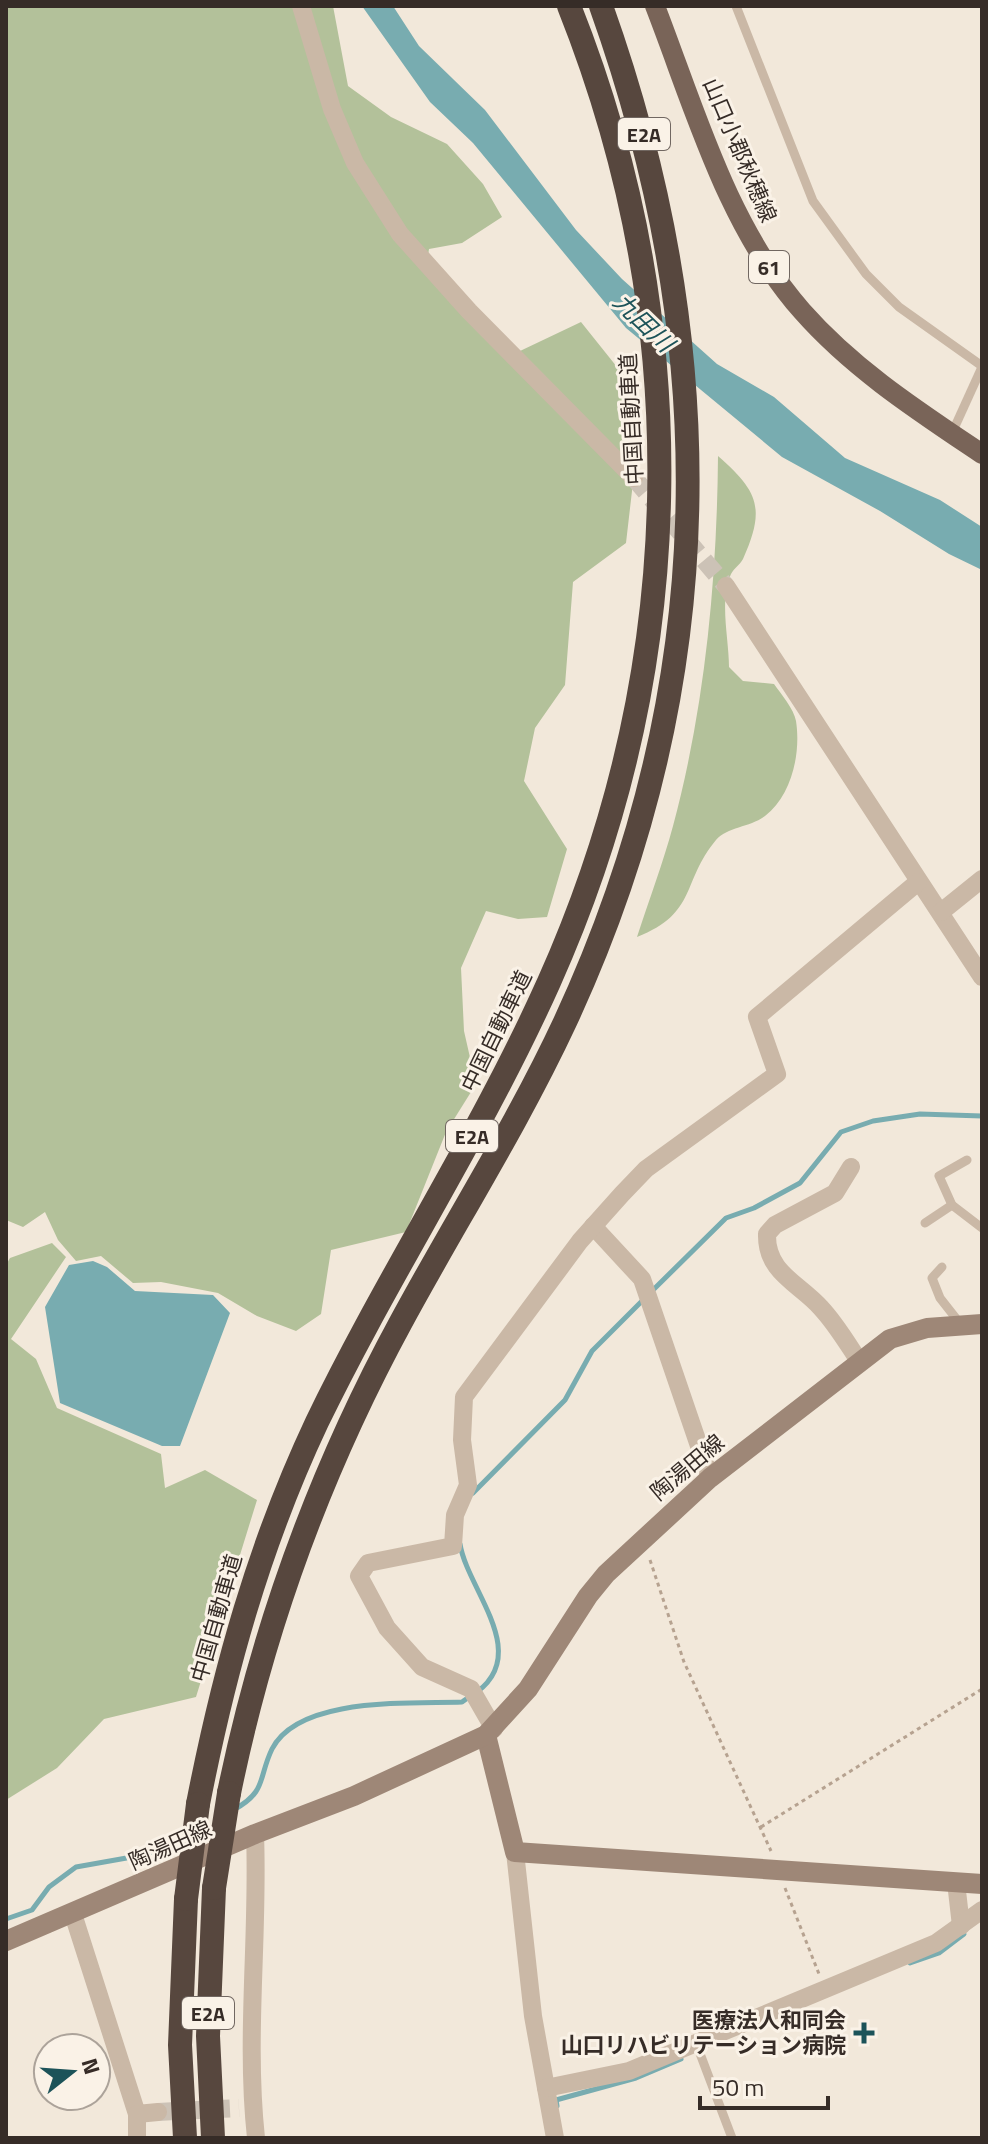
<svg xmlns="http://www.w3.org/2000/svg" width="988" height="2144" font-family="'Titillium Web','Noto Sans JP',sans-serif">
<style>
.green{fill:#b3c19a}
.water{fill:#78acb0}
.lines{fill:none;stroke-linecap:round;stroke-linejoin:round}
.stream{stroke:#78acb0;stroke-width:5}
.street-tunnel{stroke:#ccc2b6;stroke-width:18;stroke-dasharray:18 9;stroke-linecap:butt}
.path{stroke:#b6a290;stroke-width:3;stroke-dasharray:4 4;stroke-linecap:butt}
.lane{stroke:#cab8a6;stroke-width:9}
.street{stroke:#cab8a6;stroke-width:18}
.secondary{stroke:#9e8777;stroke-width:20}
.primary{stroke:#796458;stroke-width:20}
.highway{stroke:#57473e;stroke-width:24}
.highway-bridge{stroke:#57473e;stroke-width:24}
.poi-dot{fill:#1c5359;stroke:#faf2e7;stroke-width:3}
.labels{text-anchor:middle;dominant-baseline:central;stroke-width:6;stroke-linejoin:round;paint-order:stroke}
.shield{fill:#faf2e7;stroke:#716761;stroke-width:2}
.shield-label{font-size:20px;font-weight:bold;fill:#362c27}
.street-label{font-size:22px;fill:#362c27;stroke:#faf2e7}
.poi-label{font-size:22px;font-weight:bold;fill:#362c27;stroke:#faf2e7;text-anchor:end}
.water-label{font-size:24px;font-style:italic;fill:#1c5359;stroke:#faf2e7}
</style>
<rect width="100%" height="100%" fill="#f2e8da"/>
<g class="green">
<polygon points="6,6 333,6 348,86 391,117 447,144 483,184 502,217 462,243 429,249 425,274 520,351 581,322 629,382 632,491 626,543 573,582 565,685 535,728 524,781 567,849 547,917 518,919 486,911 461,968 464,1031 476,1084 446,1132 406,1232 331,1250 321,1314 296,1331 257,1316 218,1293 161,1282 133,1283 101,1256 76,1261 58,1240 45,1212 23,1227 6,1220"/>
<path d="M718 456C758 491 766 508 743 559 740 565 734 568 731 574 719 601 729 638 729 667L743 681 774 684C781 694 794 709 796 721 801 753 792 795 765 816 751 827 727 827 716 840 681 882 698 913 637 937 649 900 663 863 673 826 705 707 717 579 718 456Z"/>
<polygon points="52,1243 66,1257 11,1339 36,1359 57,1408 161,1454 165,1488 205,1470 257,1500 196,1697 104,1719 57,1768 6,1800 6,1265 10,1258"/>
</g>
<g class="water">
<polygon points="362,6 393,6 419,46 485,110 576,230 622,279 717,364 774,397 845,458 940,500 982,527 982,570 949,554 880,511 782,457 626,328 473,143 430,102"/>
<polygon points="93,1261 107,1267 135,1291 213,1295 230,1313 180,1446 162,1446 60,1403 45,1307 69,1265"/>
</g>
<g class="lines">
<g class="stream">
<polyline points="652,1291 726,1218 754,1208 800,1183 841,1132 873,1121 920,1114 982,1116"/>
<polyline points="473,1493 565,1400 592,1351 645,1298"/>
<path d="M460 1544C467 1589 531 1652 477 1692"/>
<path d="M235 1809C267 1791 258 1778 272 1749 299 1696 411 1704 462 1702L469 1697"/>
<polyline points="6,1919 32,1910 49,1887 76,1867 149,1854 188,1835"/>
<polyline points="910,1963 939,1953 964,1934"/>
<polyline points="557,2106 556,2100 636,2078 681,2059"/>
</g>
<g class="street-tunnel">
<polyline points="634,478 726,586"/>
<polyline points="158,2112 239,2108"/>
</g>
<g class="path">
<polyline points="650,1560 684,1662 771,1851"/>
<polyline points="761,1827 982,1689"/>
<polyline points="785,1888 819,1974"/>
</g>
<g class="lane">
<polyline points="736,6 813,201 866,274 899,307 982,366"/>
<polyline points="952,433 982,367"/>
<polyline points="967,1160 939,1176 952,1205 982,1228"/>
<polyline points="925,1223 952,1205"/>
<polyline points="942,1267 932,1278 940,1298 962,1326"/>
<polyline points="696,2043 732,2138"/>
</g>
<g class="street">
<polyline points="301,6 332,109 355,163 400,234 469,311 634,478"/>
<polyline points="726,586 982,977"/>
<polyline points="941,912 982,879"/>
<path d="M851 1167 835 1193 775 1225 767 1234C766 1273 799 1283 821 1308 836 1324 847 1343 859 1361"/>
<polyline points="593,1226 642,1279 710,1478"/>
<polyline points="494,1729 471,1689 422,1667 387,1628 359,1576 368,1563 453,1546 455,1515 468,1485 462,1440 464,1397 580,1241 622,1194 646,1169 777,1074 757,1017 918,882"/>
<path d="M255 1834C259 1935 245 2036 256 2138"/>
<polyline points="515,1852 533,2016 555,2138"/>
<polyline points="956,1882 961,1926"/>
<polyline points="73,1914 137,2114 158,2112"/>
<polyline points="546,2088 629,2071 936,1943 982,1910"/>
<polyline points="137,2138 137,2114"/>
</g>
<g class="secondary">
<polyline points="486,1735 515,1852 982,1884"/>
<polyline points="6,1941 255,1834 354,1796 486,1735 528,1689 588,1596 606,1574 710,1478 890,1339 927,1328 982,1324"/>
</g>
<path class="primary" d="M655 6C695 109 727 226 802 311 853 369 918 411 982 454"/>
<g class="highway">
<path d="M229 1793C263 1627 320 1471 401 1322 455 1222 517 1125 565 1022 720 688 724 350 601 6"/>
<path d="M198 1804C224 1671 259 1545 317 1422 389 1273 481 1134 549 982 689 669 696 325 569 6"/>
<polyline points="185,2138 180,2045 186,1899"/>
<polyline points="213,2138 208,2036 214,1888"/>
</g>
<g class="highway-bridge">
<polyline points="214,1888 229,1793"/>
<polyline points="186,1899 198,1804"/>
</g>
</g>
<path class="poi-dot" d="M860 2021h8v8h8v8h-8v8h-8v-8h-8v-8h8z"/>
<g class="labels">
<g class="shield">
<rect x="618" y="118" width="52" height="32" rx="6"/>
<rect x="749" y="251" width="40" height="32" rx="6"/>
<rect x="446" y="1120" width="52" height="32" rx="6"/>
<rect x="182" y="1997" width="52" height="32" rx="6"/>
</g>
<g class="shield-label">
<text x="644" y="134">E2A</text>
<text x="769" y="267">61</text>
<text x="472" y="1136">E2A</text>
<text x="208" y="2013">E2A</text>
</g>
<g class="street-label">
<text transform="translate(740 150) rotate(67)">山口小郡秋穂線</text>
<text transform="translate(631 419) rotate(-93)">中国自動車道</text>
<text transform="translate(496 1031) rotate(-64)">中国自動車道</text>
<text transform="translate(687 1467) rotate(-40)">陶湯田線</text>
<text transform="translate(216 1618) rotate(-74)">中国自動車道</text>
<text transform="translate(170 1845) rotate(-24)">陶湯田線</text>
</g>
<g class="poi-label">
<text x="846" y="2020">医療法人和同会<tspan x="846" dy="25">山口リハビリテーション病院</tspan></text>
</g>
<g class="water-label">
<text transform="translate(644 322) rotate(44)">九田川</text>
</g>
</g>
<rect width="988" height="2144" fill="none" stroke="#362c27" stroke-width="16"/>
<g transform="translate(72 2072) rotate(73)"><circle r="38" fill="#faf2e7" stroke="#aca39a" stroke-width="2"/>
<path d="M0-6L14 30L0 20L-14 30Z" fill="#1c5359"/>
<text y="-12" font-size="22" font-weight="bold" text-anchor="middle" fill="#362c27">N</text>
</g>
<path d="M700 2096v12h128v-12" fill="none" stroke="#362c27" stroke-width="4"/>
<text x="712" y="2096" font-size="24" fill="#362c27" stroke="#faf2e7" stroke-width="6" paint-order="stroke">50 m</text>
</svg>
